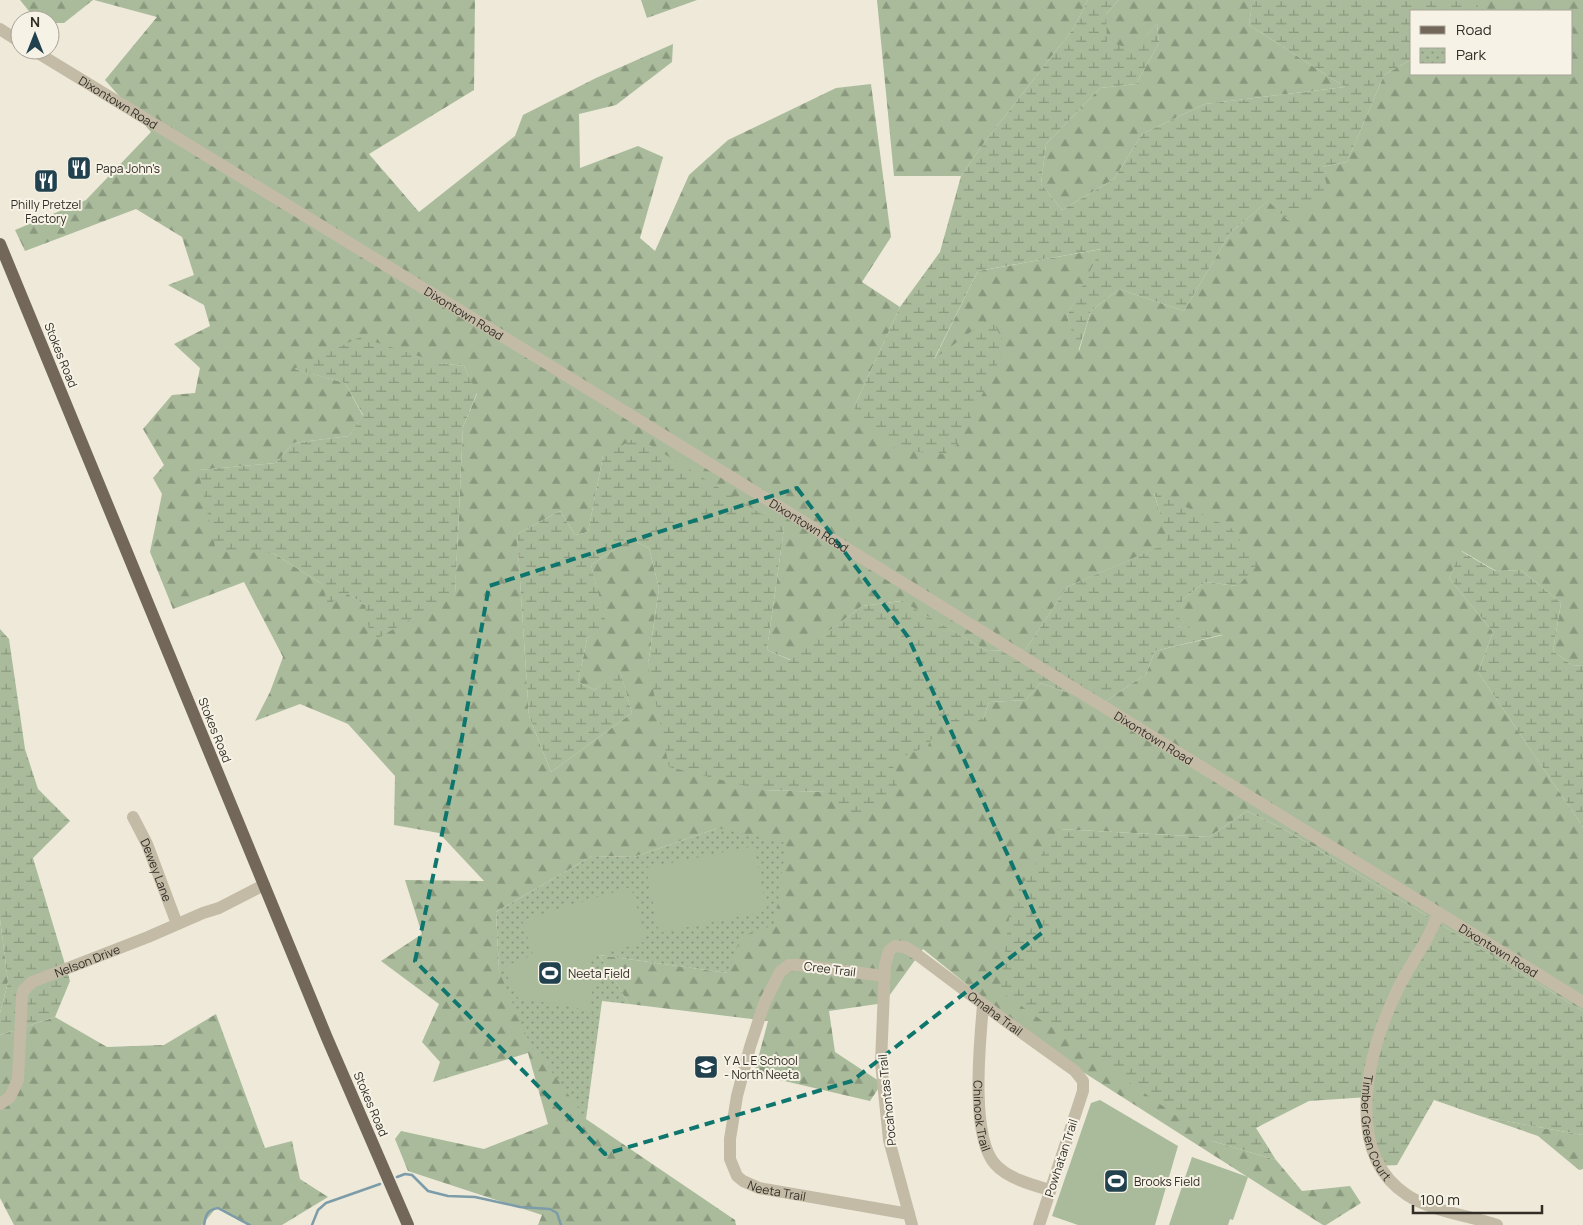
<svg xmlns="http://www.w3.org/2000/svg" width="1583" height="1225" font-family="Manrope,sans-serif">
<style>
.forest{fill:url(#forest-firs);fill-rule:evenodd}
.wetland{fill:url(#wetland-marsh)}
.park{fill:url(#park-dots)}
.pitch{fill:#a9bb9b}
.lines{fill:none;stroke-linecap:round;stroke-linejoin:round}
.stream{stroke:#7b9ca8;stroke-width:2.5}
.minor{stroke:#c4bba7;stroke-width:12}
.major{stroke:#726759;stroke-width:12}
.marked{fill:none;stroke:#0f766e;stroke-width:4;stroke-dasharray:10 6;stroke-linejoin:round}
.labels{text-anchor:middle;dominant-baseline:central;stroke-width:4;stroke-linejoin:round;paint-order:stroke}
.street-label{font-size:12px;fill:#322d26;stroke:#f6f2e5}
.poi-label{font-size:12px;fill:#322d26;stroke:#f6f2e5;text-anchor:start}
</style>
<defs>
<pattern id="forest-firs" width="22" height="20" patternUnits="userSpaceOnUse" patternTransform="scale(1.25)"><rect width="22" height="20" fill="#a9bb9b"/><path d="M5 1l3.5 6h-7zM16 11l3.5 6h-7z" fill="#8a987e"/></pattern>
<pattern id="wetland-marsh" width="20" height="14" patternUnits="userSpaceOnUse" patternTransform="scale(1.25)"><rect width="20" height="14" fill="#a9bb9b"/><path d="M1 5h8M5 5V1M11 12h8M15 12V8" fill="none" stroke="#8a987e"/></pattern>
<pattern id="park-dots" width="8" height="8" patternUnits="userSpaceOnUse" patternTransform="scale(1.25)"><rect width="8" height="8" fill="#a9bb9b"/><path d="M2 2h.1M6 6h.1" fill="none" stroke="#8a987e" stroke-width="1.8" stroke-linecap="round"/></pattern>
</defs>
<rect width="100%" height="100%" fill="#eee9d9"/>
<g class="forest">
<polygon points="20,0 93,0 64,23 50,23 50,20 36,20"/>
<path d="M94 0H475L474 90 369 154 419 212 515 136 523 115 596 78 673 44 672 62 616 105 579 114 580 168 638 146 663 157 640 238 655 251 689 175 728 140 836 88 871 84 891 237 862 282 900 307 854 407 934 360 978 271 1102 249 1067 316 1079 351 1091 311 1119 289 1184 311 1230 233 1269 200 1288 220 1322 167 1347 162 1384 75 1412 59V74H1572V11H1478V0H1583V666L1572 665 1553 651 1561 603 1521 570 1496 571 1462 551 1449 578 1493 632 1478 672 1583 827V1011L1289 832 1247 811 1209 837 1058 829 1212 1141 1276 1160 1302 1191 1350 1186 1361 1203 1326 1225H1323L1083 1072 985 999 923 949 884 1003 829 1011 835 1052 882 1083 870 1101 754 1074 768 1021 629 1004 599 955 728 973 718 828 634 857 592 856 496 912 499 971 586 1119 735 1220 736 1225H538L542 1215 408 1171 395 1139 401 1131 484 1149 548 1124 528 1053 433 1082 440 1062 422 1042 439 1004 381 961 422 934 405 880 484 881 439 833 394 825 395 776 348 724 300 704 255 721 270 692 283 657 244 582 173 609 150 552 162 494 153 478 164 465 143 429 172 395 195 393 200 368 174 344 210 326 204 305 168 285 194 275 182 237 136 209 25 251 15 230 86 200 151 132 105 80 157 17ZM440 363 464 366 477 394 463 427 455 594 365 605 348 594 322 584 273 553 199 470 276 463 293 443 349 436 363 416 345 383 295 369ZM603 456 784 528 767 650 791 660 862 606 901 601 987 651 1026 649 1067 587 1169 543 1154 493 1238 586 1205 582 1183 599 1177 626 1223 635 1155 651 1146 674 1102 704 1040 683 1026 700 989 702 983 720 941 719 927 746 891 760 827 792 762 790 648 665 659 588 649 548 630 539 591 565 606 625 587 639 578 682 595 690 619 668 632 713 551 772 529 716 517 534 560 511 575 535 588 532Z"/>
<polygon points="641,0 697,0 647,18"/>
<polygon points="877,0 1088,0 1073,29 984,143 961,176 894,176"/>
<polygon points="1119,0 1255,0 1252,4 1249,25 1345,87 1205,104 1142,134 1114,179 1062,210 1041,184 1046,144 1100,88 1136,84 1159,43 1157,24 1134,50 1106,42 1106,14"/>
<polygon points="0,919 8,982 0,1013"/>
<polygon points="216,1014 265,1148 292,1141 300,1179 328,1197 282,1225 247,1225 216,1208 202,1225 14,1225 0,1198 0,1035 55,1017 107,1047 164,1045"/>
<polygon points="1483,1117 1583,1135 1583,1169 1579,1170 1538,1136"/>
</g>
<g class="wetland">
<polygon points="1088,0 1119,0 1106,14 1107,42 1134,49 1157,24 1159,43 1136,84 1100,88 1046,144 1041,184 1062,210 1114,179 1142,134 1205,104 1345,87 1249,25 1252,3 1255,0 1478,0 1478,11 1412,11 1412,59 1384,75 1347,162 1322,167 1329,193 1288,220 1268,201 1230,233 1184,311 1119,289 1091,311 1078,352 1067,316 1101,249 978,271 934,359 991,317 1006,347 957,445 944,454 896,450 854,407 900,307 940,252 961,176 984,143 1073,29"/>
<polygon points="360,337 440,363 464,366 477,393 463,427 455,594 371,642 365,605 348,594 328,604 322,584 273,553 216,551 198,470 276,463 293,443 349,436 363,415 345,383 294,369"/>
<polygon points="637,437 784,528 767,650 790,660 862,606 902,601 987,651 1026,649 1067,587 1168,543 1154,492 1231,528 1258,564 1238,586 1205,582 1183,599 1178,626 1225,634 1155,651 1146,674 1102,704 1040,683 1026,700 989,702 983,720 941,720 928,746 892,761 897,786 865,813 849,816 827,792 762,790 669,767 648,665 659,588 649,548 630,539 591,565 607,626 587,639 578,682 595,690 619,667 632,713 551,772 529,716 517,534 560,511 575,535 588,532 603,456"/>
<polygon points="1461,551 1495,571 1521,570 1561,603 1553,651 1572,665 1583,666 1583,827 1478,672 1493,632 1449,578"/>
<polygon points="0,629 9,639 25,749 38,789 70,821 33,858 70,981 55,1017 0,1035 0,1013 8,982 0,919"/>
<polygon points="1247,811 1289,832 1583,1011 1583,1135 1483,1117 1434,1100 1397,1165 1378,1166 1368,1097 1309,1101 1256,1128 1276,1160 1212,1141 1000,991 1011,902 1058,829 1209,837"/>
</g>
<polygon class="park" points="718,828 786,843 775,925 741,936 728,973 599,955 629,1004 602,1001 586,1119 528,1039 499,971 496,912 592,856 634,857"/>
<g class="pitch">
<polygon points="754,846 767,911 659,933 646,868"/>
<polygon points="631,887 647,941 589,958 589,961 596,970 589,1010 518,998 503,967 533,955 522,920"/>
<polygon points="1100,1100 1178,1146 1155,1225 1078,1225 1052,1216 1091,1103"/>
<polygon points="1192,1157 1248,1177 1233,1220 1230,1219 1228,1225 1169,1225"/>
</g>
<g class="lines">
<g class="stream">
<polyline points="397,1177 405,1174 412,1175 428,1191 448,1196 475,1197 520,1207 550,1209 557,1213 561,1225"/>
<path d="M204 1225C206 1214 207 1210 218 1208L250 1225"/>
<polyline points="312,1225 318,1210 326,1203 380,1184"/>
</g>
<g class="minor">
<polyline points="0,29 20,42"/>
<path id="s1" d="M33 50 528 352 1583 1002"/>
<path id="s2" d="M133 817 147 844 177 924"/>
<path id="s3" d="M1439 913C1434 924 1429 936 1422 947 1413 962 1403 977 1396 993 1368 1052 1342 1152 1407 1195 1433 1212 1468 1215 1497 1225"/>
<path id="s4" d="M884 976 799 965H789L780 972 764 1004 750 1047 737 1096 730 1139V1159L737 1176 743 1181 759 1188 909 1214"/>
<path id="s5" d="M983 1005C980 1041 970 1136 995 1164 1007 1178 1032 1185 1050 1190"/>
<path id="s6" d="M0 1104 10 1097 18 1080 22 996 23 991 32 982 148 937 203 913 219 908 264 885"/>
<path id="s7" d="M912 1225 889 1140 881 1063 885 965 889 951 895 946 905 947 915 953 1007 1022 1075 1071 1083 1081V1091L1039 1225"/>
</g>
<polyline class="major" points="0,244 327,1038 408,1225"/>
</g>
<path class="marked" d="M797 488 908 637 1043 932 852 1081 605 1154 415 961 459 754 489 586Z"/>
<defs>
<symbol id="restaurant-square" viewBox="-11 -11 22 22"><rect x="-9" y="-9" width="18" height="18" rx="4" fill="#21414e" stroke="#f6f2e5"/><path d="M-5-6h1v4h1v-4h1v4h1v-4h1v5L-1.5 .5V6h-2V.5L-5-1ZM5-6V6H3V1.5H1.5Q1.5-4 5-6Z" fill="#fff"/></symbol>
<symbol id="stadium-square" viewBox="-11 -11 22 22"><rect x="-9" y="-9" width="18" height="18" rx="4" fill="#21414e" stroke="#f6f2e5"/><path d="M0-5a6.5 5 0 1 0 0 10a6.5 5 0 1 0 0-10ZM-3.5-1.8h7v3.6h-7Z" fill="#fff"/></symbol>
<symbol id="school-square" viewBox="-11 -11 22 22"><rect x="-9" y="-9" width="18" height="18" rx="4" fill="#21414e" stroke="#f6f2e5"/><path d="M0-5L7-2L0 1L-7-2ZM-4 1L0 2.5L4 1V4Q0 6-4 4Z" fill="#fff"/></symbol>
</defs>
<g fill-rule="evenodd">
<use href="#restaurant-square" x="65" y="154" width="28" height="28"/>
<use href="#restaurant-square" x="32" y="167" width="28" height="28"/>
<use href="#stadium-square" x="536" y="959" width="28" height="28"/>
<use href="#school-square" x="692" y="1053" width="28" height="28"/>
<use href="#stadium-square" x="1102" y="1167" width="28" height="28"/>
</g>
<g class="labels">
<g class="street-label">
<text stroke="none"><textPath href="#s1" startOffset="100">Dixontown Road</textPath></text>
<text stroke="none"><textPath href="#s1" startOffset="505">Dixontown Road</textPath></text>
<text transform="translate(61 355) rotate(68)">Stokes Road</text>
<text stroke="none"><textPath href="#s1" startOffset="910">Dixontown Road</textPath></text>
<text transform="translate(215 730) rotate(68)">Stokes Road</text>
<text stroke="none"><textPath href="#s1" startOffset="1315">Dixontown Road</textPath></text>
<text stroke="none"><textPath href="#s2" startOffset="58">Dewey Lane</textPath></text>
<text stroke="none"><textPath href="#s1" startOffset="1720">Dixontown Road</textPath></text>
<text stroke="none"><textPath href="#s6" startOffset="192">Nelson Drive</textPath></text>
<text transform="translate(830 969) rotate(7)">Cree Trail</text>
<text stroke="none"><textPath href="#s7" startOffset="408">Omaha Trail</textPath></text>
<text transform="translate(887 1100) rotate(-96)">Pocahontas Trail</text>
<text transform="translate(371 1104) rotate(67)">Stokes Road</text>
<text stroke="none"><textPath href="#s5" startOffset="111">Chinook Trail</textPath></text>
<text stroke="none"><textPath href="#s3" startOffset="232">Timber Green Court</textPath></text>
<text transform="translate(1061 1158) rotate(-72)">Powhatan Trail</text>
<text stroke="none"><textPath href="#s4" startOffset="364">Neeta Trail</textPath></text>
</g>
<g class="poi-label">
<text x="96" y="168">Papa John's</text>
<text x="46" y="204" text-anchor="middle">Philly Pretzel<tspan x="46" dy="14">Factory</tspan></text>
<text x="568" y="973">Neeta Field</text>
<text x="724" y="1060">Y A L E School<tspan x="724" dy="14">- North Neeta</tspan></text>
<text x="1134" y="1181">Brooks Field</text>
</g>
</g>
<rect x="1410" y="10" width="162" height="65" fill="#f6f2e5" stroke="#a8a399"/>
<rect x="1420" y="26" width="25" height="8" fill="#726759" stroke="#a8a399"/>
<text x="1456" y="35" font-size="15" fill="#322d26">Road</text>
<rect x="1420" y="48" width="25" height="15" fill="url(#park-dots)" stroke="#a8a399"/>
<text x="1456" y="60" font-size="15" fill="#322d26">Park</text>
<g transform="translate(35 35)"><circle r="24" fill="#f6f2e5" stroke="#a8a399"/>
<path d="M0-4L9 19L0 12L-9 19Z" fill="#21414e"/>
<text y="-8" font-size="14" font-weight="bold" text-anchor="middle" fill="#322d26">N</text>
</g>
<path d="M1413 1205v8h129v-8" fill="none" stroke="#322d26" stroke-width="2.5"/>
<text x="1420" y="1205" font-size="15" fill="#322d26" stroke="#f6f2e5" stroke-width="4" paint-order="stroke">100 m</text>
</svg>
